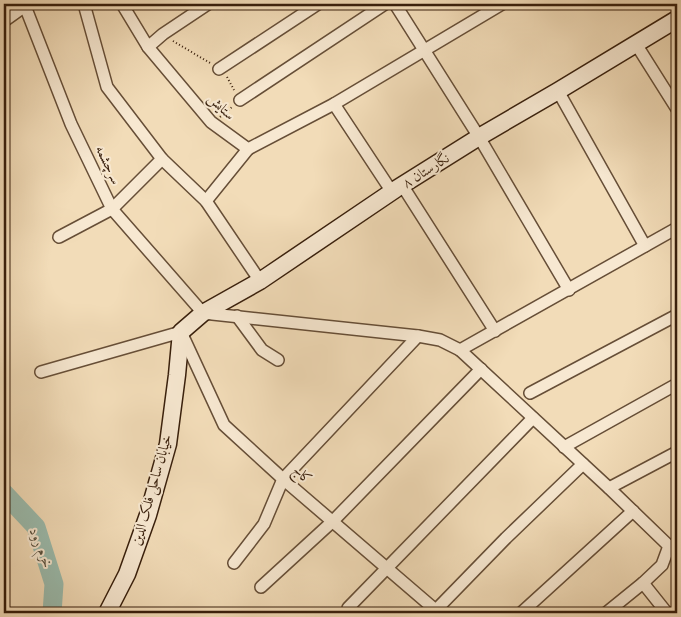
<svg xmlns="http://www.w3.org/2000/svg" width="681" height="617" font-family="'IM FELL English',Amiri,serif">
<style>
.lines{fill:none;stroke-linecap:round;stroke-linejoin:round}
.river{stroke:#9bbcae;stroke-width:19}
.street-casing{stroke:#664e37;stroke-width:14}
.secondary-casing{stroke:#381f0c;stroke-width:19}
.path{stroke:#381f0c;stroke-width:2;stroke-dasharray:1 2.5;stroke-linecap:butt}
.street{stroke:#f7e8d1;stroke-width:11}
.secondary{stroke:#f7e8d1;stroke-width:16}
.labels{text-anchor:middle;dominant-baseline:central;stroke-width:4;stroke-linejoin:round;paint-order:stroke}
.street-label{font-size:14px;fill:#381f0c;stroke:#f7e8d1}
.water-label{font-size:15px;font-style:italic;fill:#564e3d;stroke:#f7e8d1}
</style>
<rect width="100%" height="100%" fill="#f2dcb8"/>
<filter id="stains"><feTurbulence type="fractalNoise" baseFrequency=".004" numOctaves="4"/><feColorMatrix values="0 0 0 0 .2 0 0 0 0 .09 0 0 0 0 .02 0 0 0 .5 -.17"/></filter>
<radialGradient id="worn" r=".72"><stop offset=".6" stop-color="#630" stop-opacity="0"/><stop offset="1" stop-color="#630" stop-opacity=".3"/></radialGradient>
<g class="lines">
<polyline class="river" points="4,493 36,527 54,584 52,613"/>
<defs>
<g id="street">
<polyline points="84,4 107,87 162,159 206,201 260,281"/>
<polyline points="122,4 148,47 211,122 248,149 334,104 502,4"/>
<polyline points="395,4 479,137 569,290"/>
<polyline points="4,21 25,6 71,124 112,209 203,313 418,336 440,340 460,350 609,488 669,546 662,565 643,583 606,613"/>
<polyline points="636,44 677,109"/>
<polyline points="148,47 163,34 208,4"/>
<polyline points="219,69 318,4"/>
<polyline points="558,91 645,246"/>
<polyline points="240,100 385,4"/>
<polyline points="334,104 392,192 402,185 495,331"/>
<polyline points="206,201 248,149"/>
<polyline points="59,237 112,209 162,159"/>
<polyline points="237,316 262,350 278,360"/>
<polyline points="460,350 677,228"/>
<polyline points="41,372 181,332 224,425 283,479 439,613"/>
<polyline points="530,393 677,315"/>
<polyline points="564,447 677,384"/>
<polyline points="609,488 677,452"/>
<polyline points="234,563 264,524 283,479 418,336"/>
<polyline points="643,583 667,613"/>
<polyline points="261,587 333,521 481,369"/>
<polyline points="348,608 533,418"/>
<polyline points="433,613 506,538 583,464"/>
<polyline points="521,613 633,511"/>
</g>
<polyline id="secondary" points="107,613 127,574 148,515 168,444 177,375 181,332 203,313 260,281 396,189 479,137 558,91 677,19"/>
</defs>
<use href="#street" class="street-casing"/>
<use href="#secondary" class="secondary-casing"/>
<g class="path">
<polyline points="173,41 210,63"/>
<polyline points="227,77 234,90"/>
<polyline points="220,117 232,107"/>
</g>
<use href="#street" class="street"/>
<use href="#secondary" class="secondary"/>
</g>
<g class="labels">
<g class="street-label">
<text transform="translate(221 107) rotate(44)">ستایش</text>
<text transform="translate(108 165) rotate(65)">سرچشمه</text>
<text transform="translate(426 171) rotate(-32)">نگارستان ۸</text>
<text transform="translate(302 475) rotate(40)">کاج</text>
<text transform="translate(152 490) rotate(-74)">خیابان ساحلی فلک الدین</text>
</g>
<g class="water-label">
<text transform="translate(41 548) rotate(69)">خرم رود</text>
</g>
</g>
<rect width="681" height="617" fill="none" stroke="#f2dcb8" stroke-width="20"/>
<rect x="5" y="5" width="671" height="607" fill="none" stroke="#381f0c" stroke-width="2.5"/>
<rect x="10" y="10" width="661" height="597" fill="none" stroke="#381f0c"/>
<rect width="100%" height="100%" filter="url(#stains)"/>
<rect width="100%" height="100%" fill="url(#worn)"/>
</svg>
